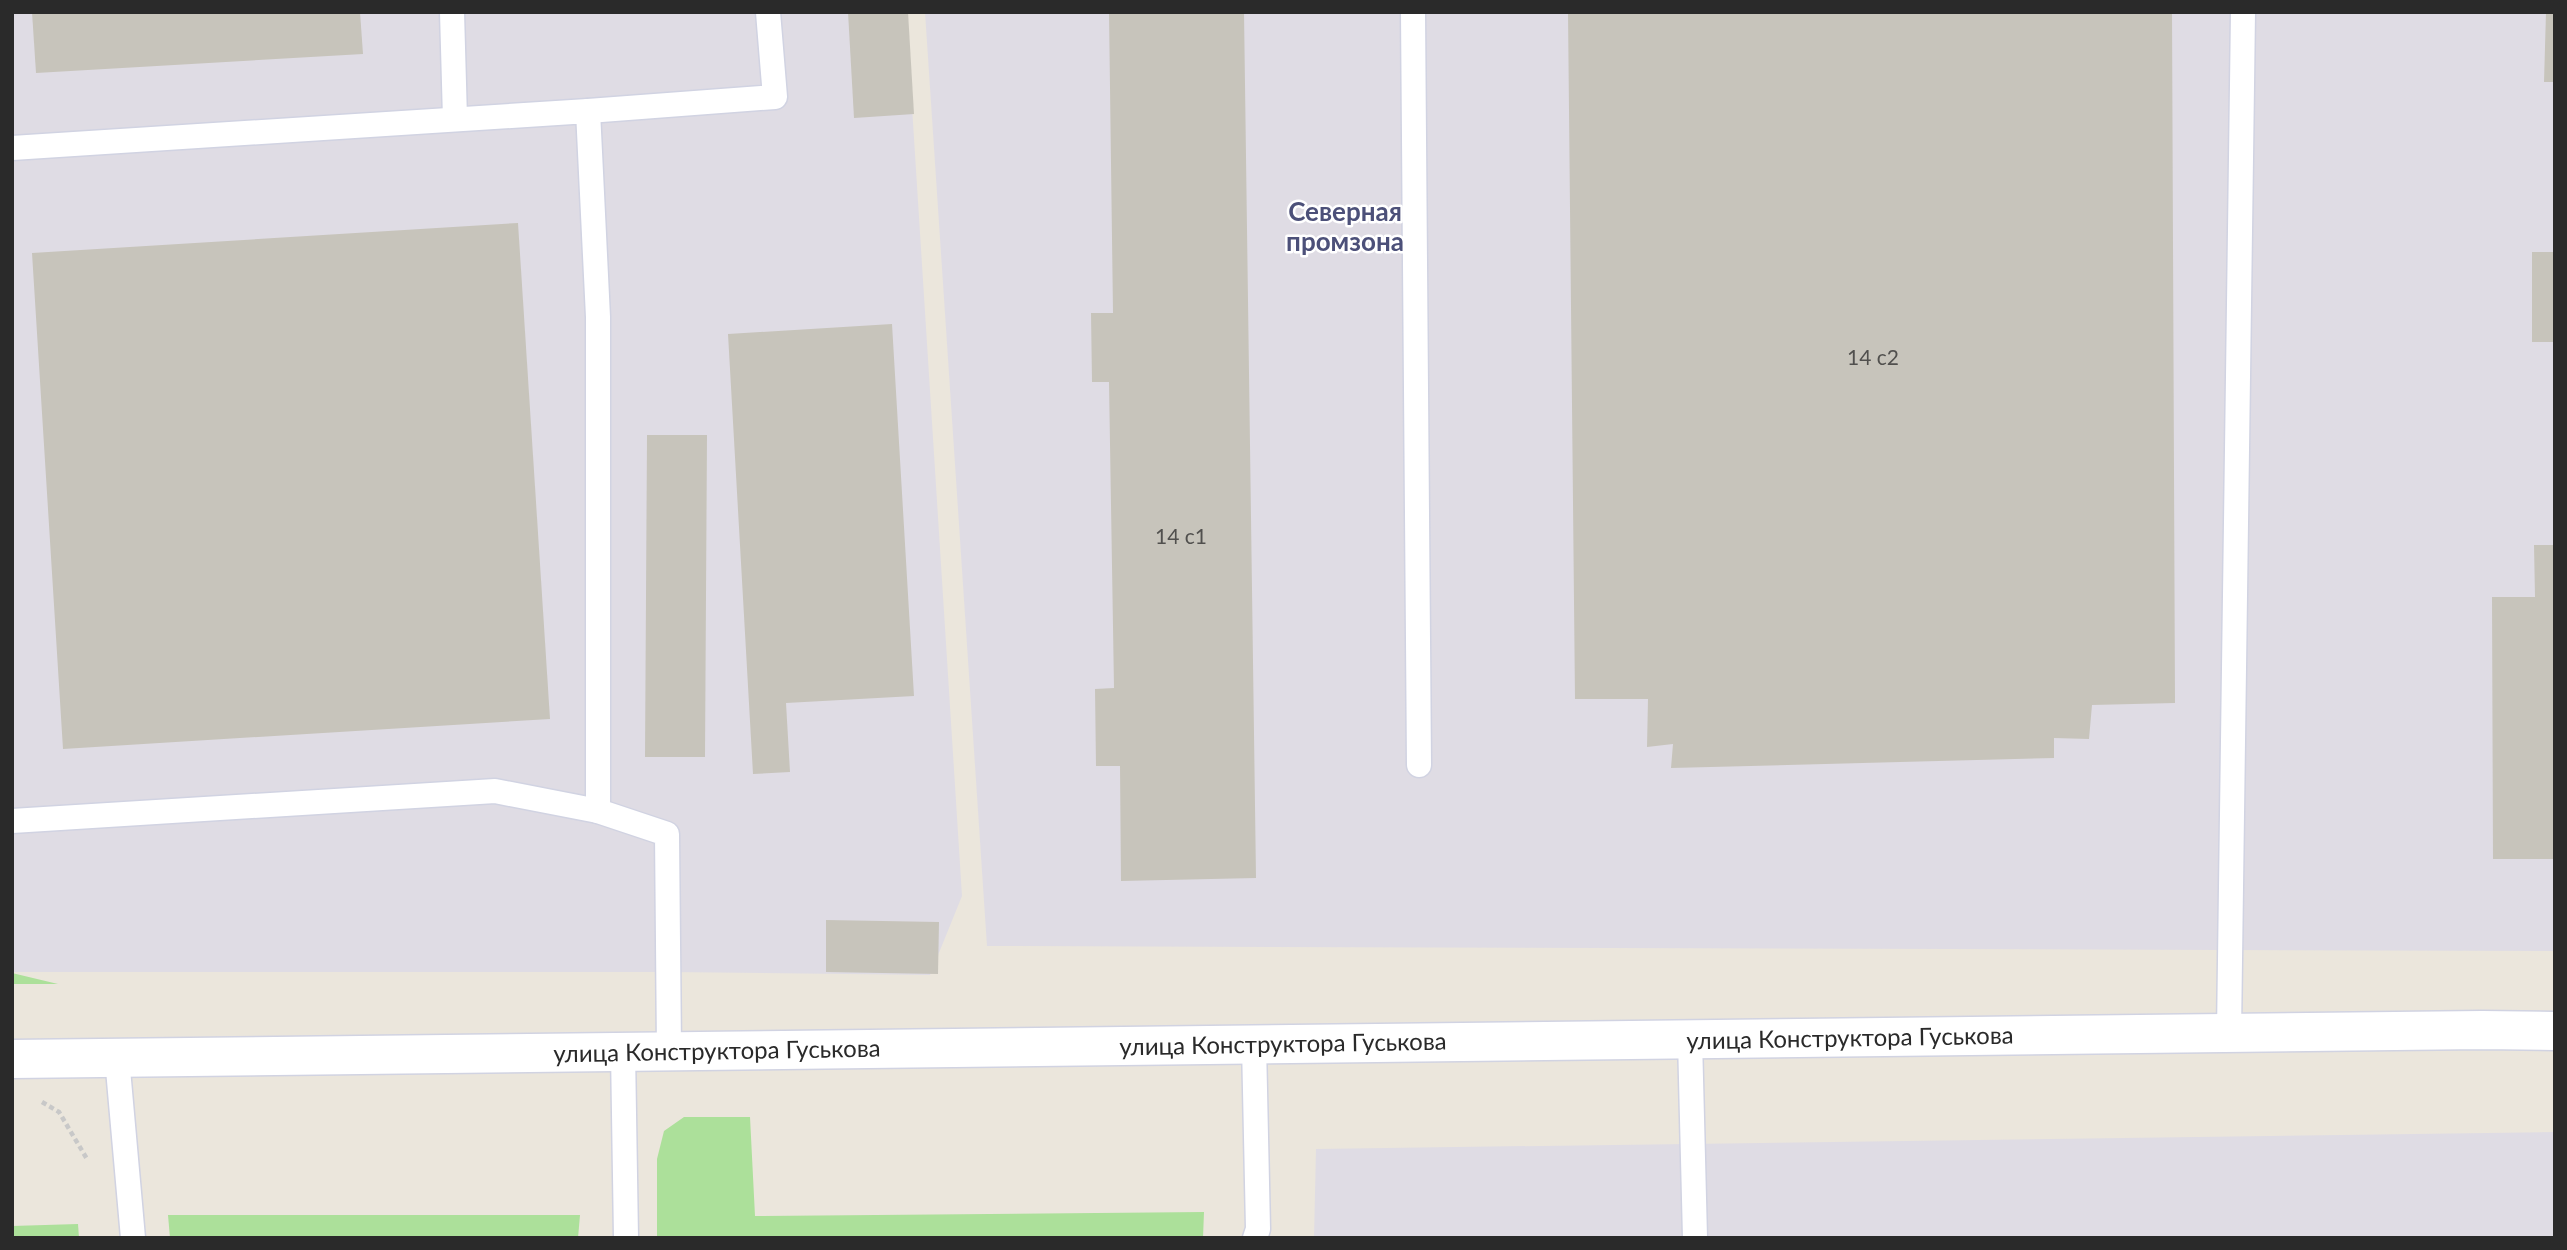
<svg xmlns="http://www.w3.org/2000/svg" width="2567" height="1250" font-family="Lato,sans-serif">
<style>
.industrial{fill:#dfdce4}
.green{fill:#ace09a}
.building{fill:#c7c4bb}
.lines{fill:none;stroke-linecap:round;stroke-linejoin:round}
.service-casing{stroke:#d1d3e2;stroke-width:27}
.minor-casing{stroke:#d1d3e2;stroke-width:41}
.path{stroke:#c8c8c8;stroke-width:4.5;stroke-dasharray:5 3.5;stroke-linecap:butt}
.service{stroke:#fff;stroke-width:24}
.minor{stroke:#fff;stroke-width:38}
.labels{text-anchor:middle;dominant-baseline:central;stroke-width:5;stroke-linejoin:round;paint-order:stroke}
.number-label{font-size:21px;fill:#51504e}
.street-label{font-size:24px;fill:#2a2a2a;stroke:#fff}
.neighbourhood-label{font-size:26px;font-weight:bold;fill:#4c5079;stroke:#fff}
</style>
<rect width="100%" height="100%" fill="#ebe6dc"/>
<g class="industrial">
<polygon points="12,12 906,12 962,896 930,975 669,972 12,972"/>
<polygon points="925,12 2555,12 2555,951 987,946"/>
<polygon points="2555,1132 2555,1238 1314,1238 1316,1149"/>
</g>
<g class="green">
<polygon points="12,973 58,984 12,984"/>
<polygon points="684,1117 750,1117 755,1216 1204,1212 1203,1238 657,1238 657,1159 664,1131"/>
<polygon points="168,1215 580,1215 578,1238 170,1238"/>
<polygon points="78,1224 79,1238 12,1238 12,1226"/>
</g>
<g class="building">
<polygon points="32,12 360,12 363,54 36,73"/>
<polygon points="848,12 908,12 914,114 854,118"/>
<polygon points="1109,12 1244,12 1256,878 1121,881 1120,766 1096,766 1095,689 1114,688 1109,382 1092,382 1091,313 1113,313"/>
<polygon points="1568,12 2172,12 2175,703 2092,705 2089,739 2054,738 2054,758 1671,768 1673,744 1647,747 1648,699 1575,699"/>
<polygon points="2546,12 2555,12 2555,82 2544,82"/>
<polygon points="518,223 550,719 63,749 32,253"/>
<rect x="2532" y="252" width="23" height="90"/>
<polygon points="892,324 914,696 786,703 790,772 753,774 728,334"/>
<polygon points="647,435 707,435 705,757 645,757"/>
<polygon points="2534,545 2555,545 2555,859 2493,859 2492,597 2535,597"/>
<polygon points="826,920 939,922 938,974 826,972"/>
</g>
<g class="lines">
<defs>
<g id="service">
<polyline points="452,12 455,119"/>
<polyline points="1413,12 1419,765"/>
<polyline points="588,111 775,97 768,12"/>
<polyline points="12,148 588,111 598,317 598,811"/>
<polyline points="12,821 495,791 598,811 667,834 669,1051"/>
<polyline points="2229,1033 2243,12"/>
<polyline points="1690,1039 1695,1238"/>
<polyline points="1254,1044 1258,1229 1255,1238"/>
<polyline points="623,1051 626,1238"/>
<polyline points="117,1058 133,1238"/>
</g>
<polyline id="minor" points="12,1059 2482,1030 2555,1031"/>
</defs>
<use href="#service" class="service-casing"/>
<use href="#minor" class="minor-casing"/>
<polyline class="path" points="42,1102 59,1112 87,1159"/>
<use href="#service" class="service"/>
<use href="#minor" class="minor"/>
</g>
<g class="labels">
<g class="number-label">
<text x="1873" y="356">14 с2</text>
<text x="1181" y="535">14 с1</text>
</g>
<g class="street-label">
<text transform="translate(1850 1037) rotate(-1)">улица Конструктора Гуськова</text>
<text transform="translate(1283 1043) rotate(-1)">улица Конструктора Гуськова</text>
<text transform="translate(717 1050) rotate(-1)">улица Конструктора Гуськова</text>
</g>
<g class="neighbourhood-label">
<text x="1345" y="211">Северная<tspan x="1345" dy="30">промзона</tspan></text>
</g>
</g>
<rect width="2567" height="1250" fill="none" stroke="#2a2a2a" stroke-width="28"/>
</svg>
